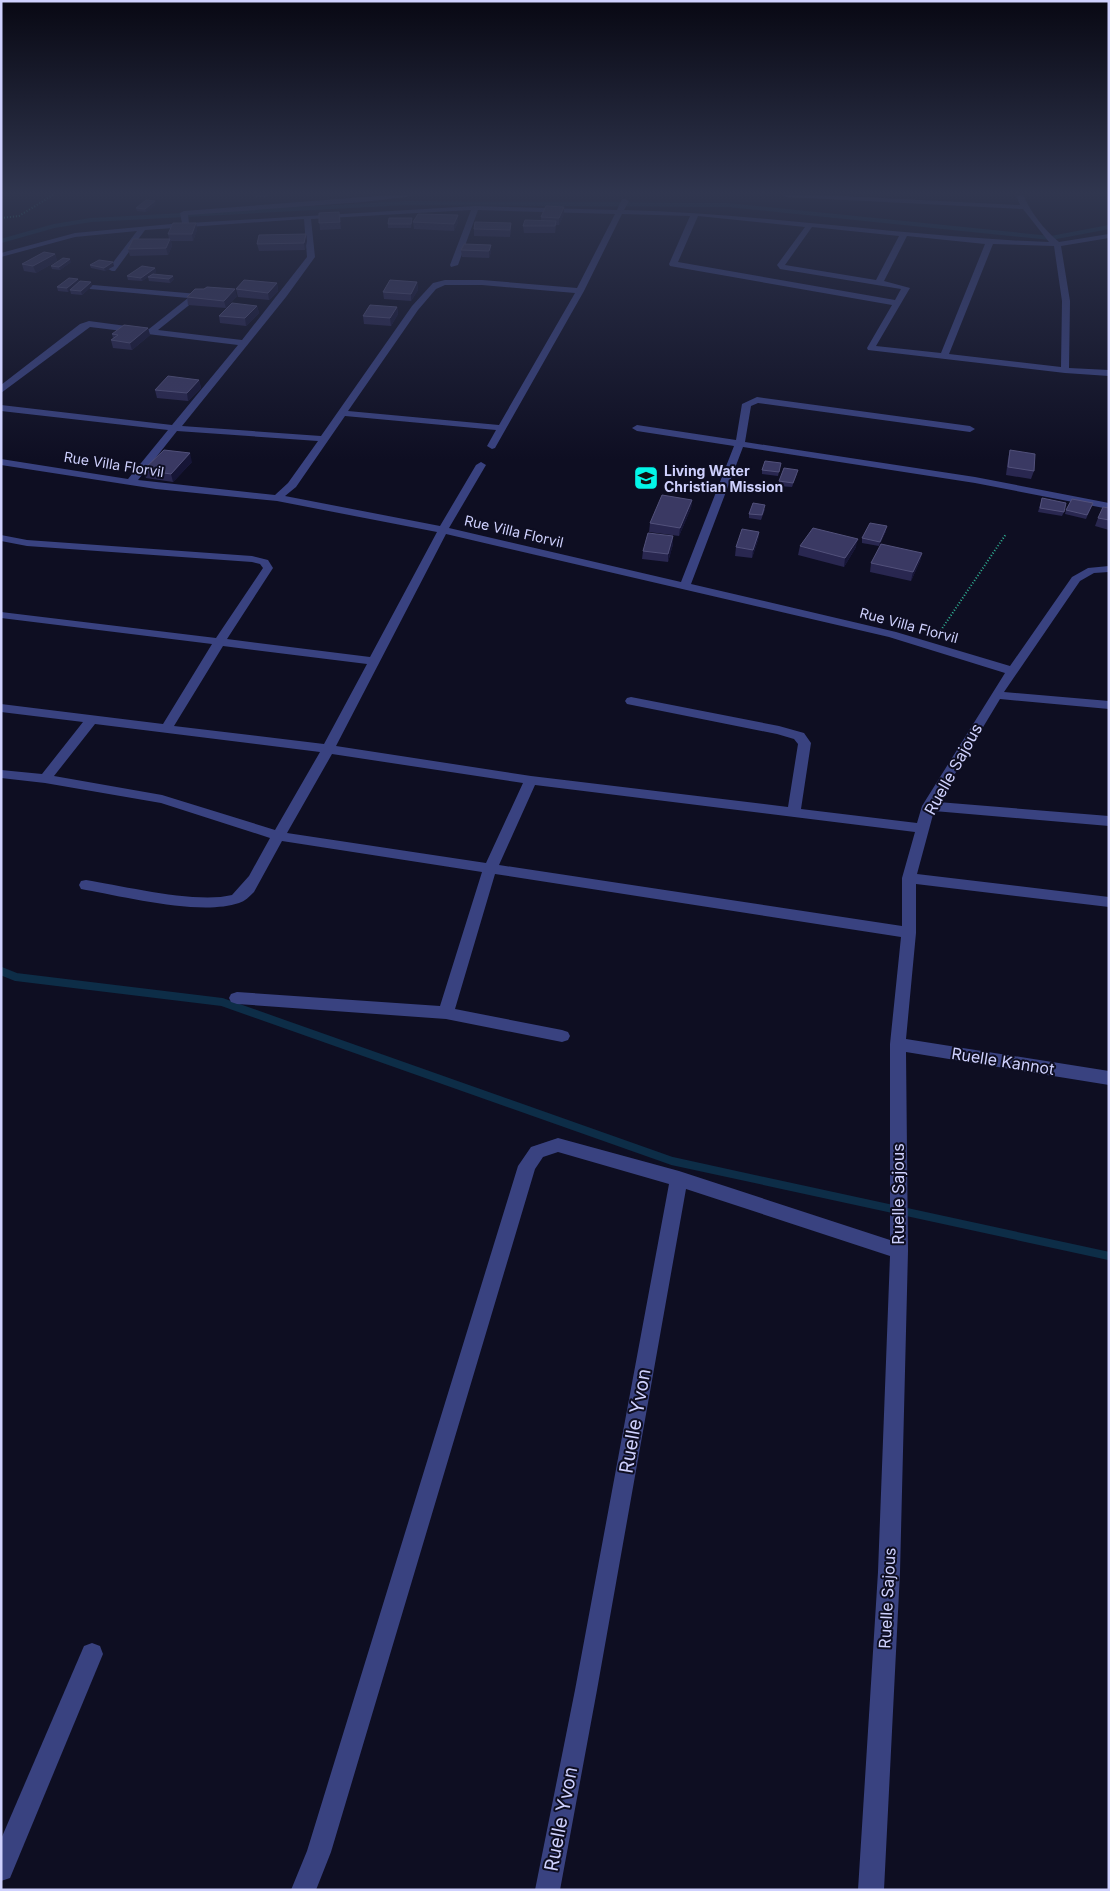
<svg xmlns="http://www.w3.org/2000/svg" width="1110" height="1891" font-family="Inter,sans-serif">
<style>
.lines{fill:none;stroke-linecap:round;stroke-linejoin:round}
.stream-far1{stroke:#0d2d47;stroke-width:4}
.stream{stroke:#0d2d47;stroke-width:8}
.path{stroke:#30b295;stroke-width:2;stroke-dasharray:1 2;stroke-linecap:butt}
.minor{fill:#394280;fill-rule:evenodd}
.wall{fill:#292750}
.shaded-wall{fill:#161536}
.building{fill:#3a3963;stroke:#52517b}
.labels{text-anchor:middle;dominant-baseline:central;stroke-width:4;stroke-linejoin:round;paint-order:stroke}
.far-street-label{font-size:14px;fill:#cfd1fe;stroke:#0e0e22}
.far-poi-label{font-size:14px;font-weight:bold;fill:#cfd1fe;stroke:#0e0e22;text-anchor:start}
.street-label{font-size:16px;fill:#cfd1fe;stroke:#0e0e22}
.near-street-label{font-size:19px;fill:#cfd1fe;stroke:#0e0e22}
</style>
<rect width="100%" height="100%" fill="#0e0e22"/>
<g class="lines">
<polyline class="stream-far1" points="1,241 54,226 91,220 407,203 728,205 1051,238 1109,227"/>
<polyline class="stream" points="1,971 16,977 222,1002 672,1161 1109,1256"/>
<g class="path">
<polyline points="1,218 19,216 53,195"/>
<polyline points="939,633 1006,534"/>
</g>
<g class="minor">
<path d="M390 195H410L406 197 363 202 188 215 189 223 475 206 617 210 622 199H625L629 201 624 210C767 214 907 237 1049 242L1023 209 786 197 782 195H823L1020 205 1016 195H1023C1031 212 1043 229 1059 242L1109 234V238L1061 246 1070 301 1069 368 1109 370V376L1065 373 868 350 867 348 892 305 670 266 669 264 690 216 622 214 584 291 495 448 492 449 487 446 496 430 345 416 296 487 285 496 440 526 476 465 481 462 486 465 449 528 681 582 734 446 637 431 632 428 637 425 736 440 742 404 757 397 970 426 975 429 970 432 758 403 751 406 745 442 975 477 1109 503V509L975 483 743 447 691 584 896 632 1010 666 1072 577 1088 568 1109 566V572L1094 573 1080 581 1004 692 1109 701V709L1000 699 938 802 1109 816V826L934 811 917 874 1109 897V907L916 884V933L906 1039 1109 1071V1085L906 1052 908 1251 900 1572 884 1890H858L878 1572 890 1256 686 1189 597 1690 560 1890H535L575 1690 669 1184 558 1152 543 1157 535 1169 331 1852 316 1890H291L307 1851 518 1166 531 1147 558 1138 679 1171 890 1240V1044L901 937 495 874 455 1009 562 1030 568 1032 570 1036 568 1040 562 1042 446 1019 237 1004 231 1002 229 998 231 994 237 992 440 1006 482 872 282 841 254 892C249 897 245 901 239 903 201 916 126 897 86 890L81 889 79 885 81 881 86 880C124 886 196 904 232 895L249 876 270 838 161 803 45 783 1 778V770L42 774 83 722 1 712V704L163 724 212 644 1 618V612L216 638 263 568 260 564 252 562 27 546 1 541V535L27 540 252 556 268 560 273 568 227 639 370 657 437 532 277 501 156 489 1 465V459L128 479 168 430 1 411V405L172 425 238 345 90 327 1 393V385L80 324 89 321 149 329 188 298 90 289 89 287 93 285 198 294V298L158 330 242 340 307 257 304 219 145 230 115 271H112L108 269 137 231 75 237 1 257V253L75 233 182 223 180 213 184 211ZM471 210 450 265 451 267 458 265 478 210 615 214 577 288 482 280H445L433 283 412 306 321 436 182 426 286 297 315 257 311 219ZM698 216 805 227 777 265 780 269 901 289 895 300 678 262ZM812 227 899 236 876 280 785 265ZM907 236 985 244 941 353 876 346 910 288 884 281ZM993 244 1054 246 1062 301 1061 367 949 354ZM445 285H482L575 293 499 425 348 411 418 310 436 289ZM177 431 318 441 288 483 275 495 138 480ZM446 534 889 637 1005 673 922 806 917 823 801 809 811 743 804 733 779 726 631 697 627 698 625 701 627 704 777 734 794 739 798 744 788 807 531 776 336 746ZM223 646 367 664 324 744 174 726ZM95 724 320 752 275 830 162 795 54 776ZM332 754 523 783 486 863 287 833ZM535 785 915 832 902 878V926L499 865Z"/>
<polygon points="92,1643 100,1646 103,1654 10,1878 1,1881 1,1839 84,1646"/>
</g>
</g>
<g class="wall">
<polygon points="256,195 268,195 267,197 256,197"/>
<polygon points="156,204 146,212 137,211 136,208"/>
<polygon points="339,212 341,229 320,230 319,213"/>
<polygon points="564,214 559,225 556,225 555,233 524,233 523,226 541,220 541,217"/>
<polygon points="412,222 411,228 388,228 388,224"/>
<polygon points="413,222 458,222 454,231 414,229"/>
<polygon points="196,223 197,230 193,241 171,241 172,246 168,255 130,256 128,249 169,239 168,234"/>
<polygon points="474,229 511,230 510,237 474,236"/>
<polygon points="306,234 307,241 305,250 259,251 257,244"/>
<polygon points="464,244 491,252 489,258 462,257 461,250"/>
<polygon points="55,254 57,261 36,273 24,271 22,264"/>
<polygon points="71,262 60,270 52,269 51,266"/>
<polygon points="90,265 114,266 105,271 91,268"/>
<polygon points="155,268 156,272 153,274 174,279 170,283 149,281 148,277 151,275 142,281 128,280 127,276"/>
<polygon points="78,279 79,282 91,282 92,286 82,295 71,294 70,290 68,292 58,291 57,287"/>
<polygon points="417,282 418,290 411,301 384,299 383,292"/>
<polygon points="277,283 278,291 269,300 238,297 236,289"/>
<polygon points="237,296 226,308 188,305 187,297"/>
<polygon points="257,306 259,313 246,326 220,323 219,316"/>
<polygon points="397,307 398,314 391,326 364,324 363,316"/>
<polygon points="148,328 150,335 132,350 113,348 111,340 113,338 112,334"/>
<polygon points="199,380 201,388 188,401 157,398 155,390"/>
<polygon points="1010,450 1034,471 1031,479 1006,475 1008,459"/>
<polygon points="192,462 173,482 146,478 143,470"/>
<polygon points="781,463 778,476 762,474 762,470"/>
<polygon points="797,474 792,487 778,486 779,481"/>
<polygon points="1042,498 1064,512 1062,516 1038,512"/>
<polygon points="692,500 691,508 679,536 649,532 650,523"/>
<polygon points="1093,503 1086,519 1065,514 1066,510"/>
<polygon points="1109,508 1109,530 1095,526 1098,518"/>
<polygon points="765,509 761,520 749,518 749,514"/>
<polygon points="886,531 879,546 862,543 862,538"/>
<polygon points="759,532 758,540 752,558 735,556 736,547"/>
<polygon points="673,544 668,562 642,559 643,551"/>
<polygon points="800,546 856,547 844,567 798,555"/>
<polygon points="922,553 920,561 911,581 870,572 871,563"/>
</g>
<g class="shaded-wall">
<polygon points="155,201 156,204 146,212 145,209"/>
<polygon points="564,207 564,214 559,225 559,218"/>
<polygon points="458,215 458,222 454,231 454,224"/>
<polygon points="196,223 197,230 193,241 192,234"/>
<polygon points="306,234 307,241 305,250 304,243"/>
<polygon points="170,239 172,246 168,255 166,248"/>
<polygon points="491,245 491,252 489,258 489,251"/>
<polygon points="55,254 57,261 36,273 33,266"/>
<polygon points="70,259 71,262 60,270 59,267"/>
<polygon points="113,262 114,266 105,271 104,268"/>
<polygon points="155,268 156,272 142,281 141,278"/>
<polygon points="173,276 174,279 170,283 169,279"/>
<polygon points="78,279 79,283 68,292 67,288"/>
<polygon points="91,282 92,286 82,295 81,291"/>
<polygon points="417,282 418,290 411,301 411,294"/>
<polygon points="277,283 278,291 269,300 268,293"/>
<polygon points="235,289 237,296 226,308 224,301"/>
<polygon points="257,306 259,313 246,326 245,318"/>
<polygon points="397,307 398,314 391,326 390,318"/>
<polygon points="148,328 150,335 132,350 130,343"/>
<polygon points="199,380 201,388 188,401 187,393"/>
<polygon points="190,453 192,462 173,482 171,474"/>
<polygon points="692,500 691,508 679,536 680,528"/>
<polygon points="887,526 886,531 879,546 880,542"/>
<polygon points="759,532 758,540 752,558 753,550"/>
<polygon points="673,536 673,544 668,562 668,554"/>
<polygon points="858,539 856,547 844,567 845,558"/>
<polygon points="922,553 920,561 911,581 913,572"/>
</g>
<g class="building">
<polygon points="146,200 155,201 145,209 136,208"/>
<polygon points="546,206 564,207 559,218 541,217"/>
<polygon points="339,212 340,222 319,223 319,213"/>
<polygon points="418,214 458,215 454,224 413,222"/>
<polygon points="389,218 412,218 411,224 388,224"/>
<polygon points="525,220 556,221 555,226 523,226"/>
<polygon points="475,222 511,223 510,230 474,229"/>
<polygon points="173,223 196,223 192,234 168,234"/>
<polygon points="306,234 304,243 257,244 259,235"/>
<polygon points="133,239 170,239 166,248 128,249"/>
<polygon points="464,244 491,245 489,251 461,250"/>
<polygon points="44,252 55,254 33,266 22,264"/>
<polygon points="63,258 70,259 59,267 51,266"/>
<polygon points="99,260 113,262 104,268 90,265"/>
<polygon points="142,266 155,268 141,278 127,276"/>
<polygon points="153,274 173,276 169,279 148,277"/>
<polygon points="69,278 78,279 67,288 57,287"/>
<polygon points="244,280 277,283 268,293 236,289"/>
<polygon points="390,280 417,282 411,294 383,292"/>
<polygon points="80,281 91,282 81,291 70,290"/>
<polygon points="207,287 235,289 224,301 187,297 195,289 204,289"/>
<polygon points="232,303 257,306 245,318 219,316"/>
<polygon points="370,305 397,307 390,318 363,316"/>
<polygon points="124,325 148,328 130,343 111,340 118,335 112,334"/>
<polygon points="168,376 199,380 187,393 155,390"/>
<polygon points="164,450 190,453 171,474 143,470"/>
<polygon points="1010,450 1035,454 1034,471 1008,467"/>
<polygon points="765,461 781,463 779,472 762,470"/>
<polygon points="784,468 798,470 793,483 779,481"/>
<polygon points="662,495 692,500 680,528 650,523"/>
<polygon points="1042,498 1066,503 1064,512 1040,508"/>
<polygon points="1072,499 1093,503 1087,515 1066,510"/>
<polygon points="753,503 765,505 762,515 749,514"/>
<polygon points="1103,507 1109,508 1109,520 1098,518"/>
<polygon points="870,523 887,526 880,542 862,538"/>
<polygon points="813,528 858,539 845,558 800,546"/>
<polygon points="742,529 759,532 753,550 736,547"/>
<polygon points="648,533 673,536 668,554 643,551"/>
<polygon points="881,544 922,553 913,572 871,563"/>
</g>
<linearGradient id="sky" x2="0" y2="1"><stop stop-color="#080813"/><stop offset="0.42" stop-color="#30364f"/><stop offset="1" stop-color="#30364f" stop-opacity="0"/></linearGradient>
<rect width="1110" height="460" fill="url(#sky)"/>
<defs>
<symbol id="school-square" viewBox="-11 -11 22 22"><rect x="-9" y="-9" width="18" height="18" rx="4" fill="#03f6e8" stroke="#0e0e22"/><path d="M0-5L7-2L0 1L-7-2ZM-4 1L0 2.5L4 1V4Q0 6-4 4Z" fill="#111"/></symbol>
</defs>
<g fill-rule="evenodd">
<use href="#school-square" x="632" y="464" width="28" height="28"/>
</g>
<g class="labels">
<g class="far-street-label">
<text transform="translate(114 464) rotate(9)">Rue Villa Florvil</text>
<text transform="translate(514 531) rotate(13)">Rue Villa Florvil</text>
<text transform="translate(909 625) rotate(15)">Rue Villa Florvil</text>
</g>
<g class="far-poi-label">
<text x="664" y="470">Living Water<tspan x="664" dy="16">Christian Mission</tspan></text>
</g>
<g class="street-label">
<text transform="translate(953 769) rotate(-61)">Ruelle Sajous</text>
<text transform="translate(1003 1061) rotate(9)">Ruelle Kannot</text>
<text transform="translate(898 1194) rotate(-90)">Ruelle Sajous</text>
<text transform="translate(887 1598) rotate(-87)">Ruelle Sajous</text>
</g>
<g class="near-street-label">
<text transform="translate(635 1421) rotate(-80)">Ruelle Yvon</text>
<text transform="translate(561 1819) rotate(-79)">Ruelle Yvon</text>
</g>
</g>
<rect width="1110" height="1891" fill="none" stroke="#cfd1fe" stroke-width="5"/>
</svg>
